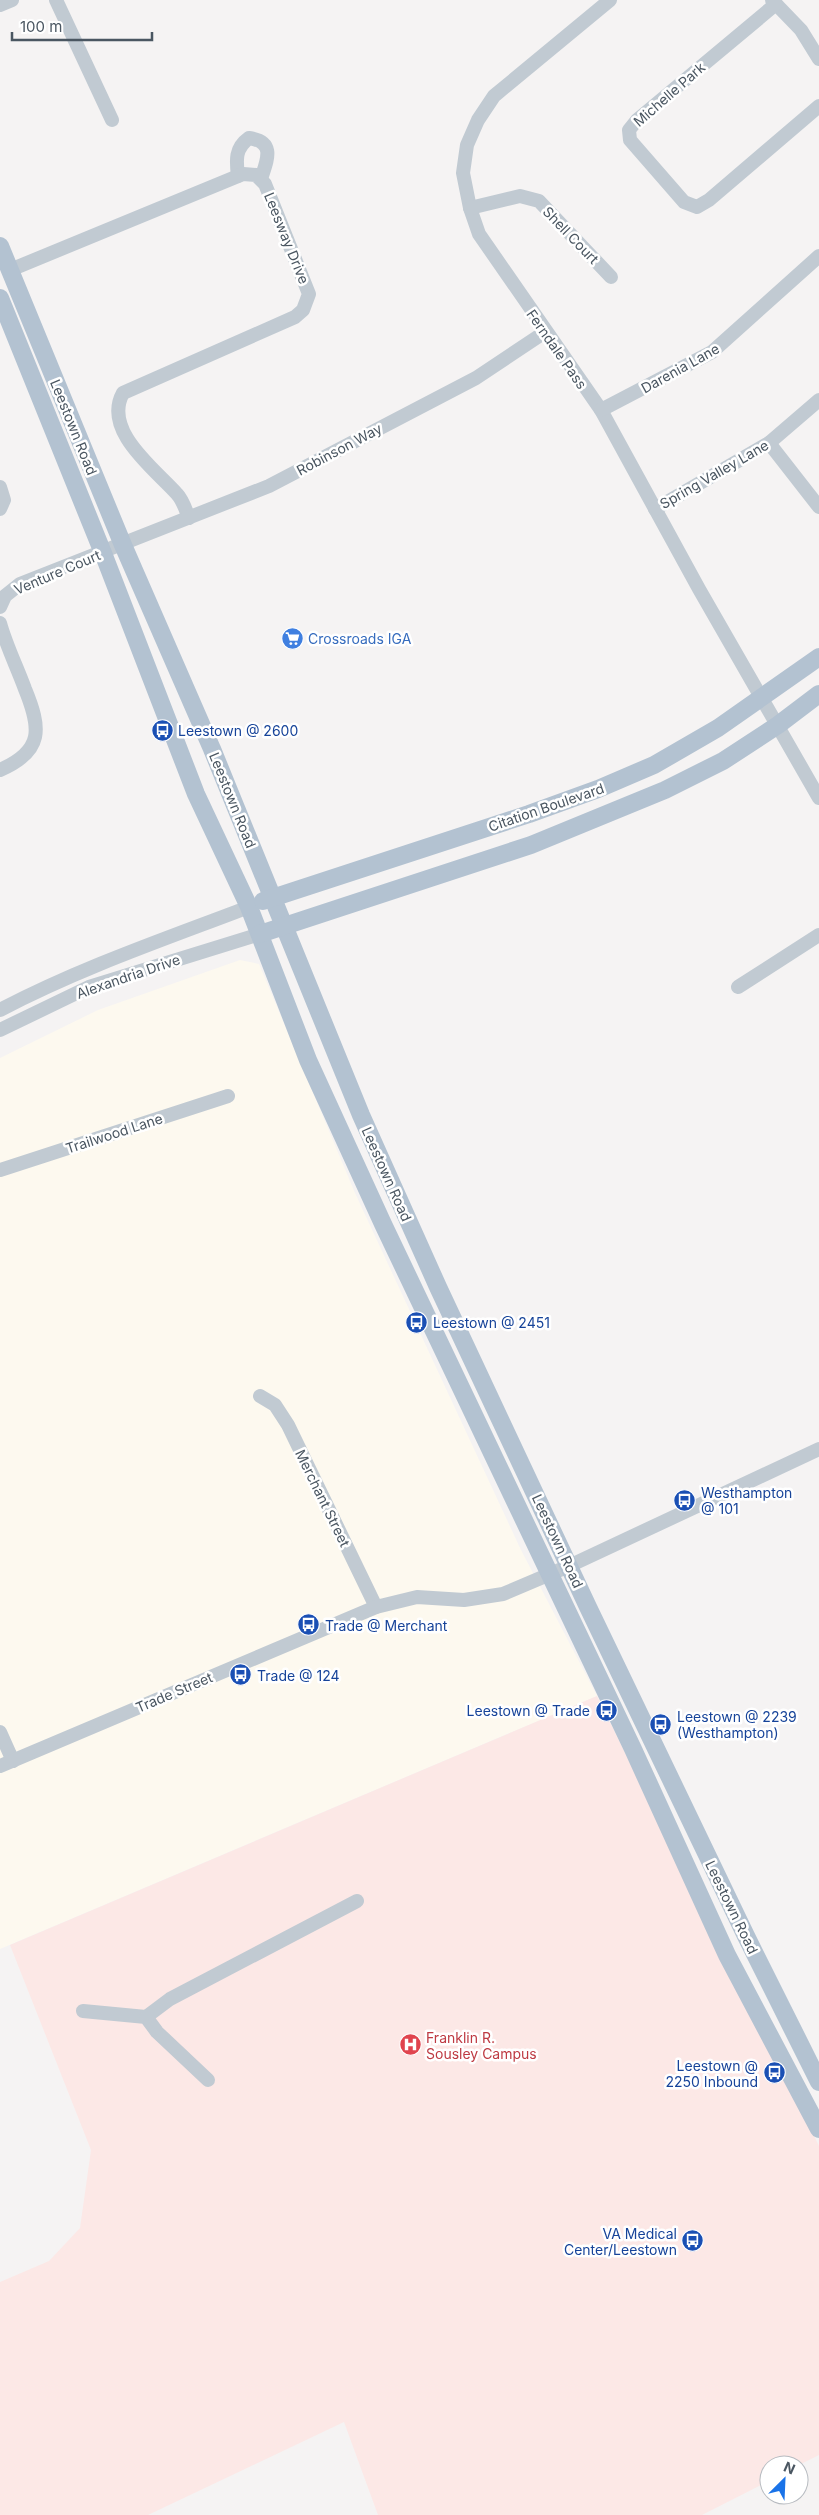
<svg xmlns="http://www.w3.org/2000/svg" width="819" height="2515" font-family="Inter,sans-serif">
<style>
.commercial{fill:#fdf9ef}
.medical{fill:#fce8e6}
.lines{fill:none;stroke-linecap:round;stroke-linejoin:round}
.minor{stroke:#c1cad2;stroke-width:14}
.major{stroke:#b3c2d1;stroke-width:18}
.labels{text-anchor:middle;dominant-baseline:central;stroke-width:5;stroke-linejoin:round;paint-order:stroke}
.street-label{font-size:14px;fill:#4a5661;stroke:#fff}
.shop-label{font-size:14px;fill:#366cbe;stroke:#fff;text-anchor:start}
.transit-label{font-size:14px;fill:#164399;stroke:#fff;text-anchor:start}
.health-label{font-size:14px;fill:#be3a42;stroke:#fff;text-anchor:start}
</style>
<rect width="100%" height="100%" fill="#f5f3f3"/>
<polygon class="commercial" points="240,960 259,964 355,1193 521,1550 597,1696 0,1949 0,1058 98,1010"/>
<polygon class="medical" points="597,1696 819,2146 819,2455 799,2465 769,2465 769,2481 702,2515 378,2515 344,2422 148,2515 0,2515 0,2282 49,2261 80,2228 91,2150 10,1945"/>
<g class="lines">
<g class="minor">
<polyline points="56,0 112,120"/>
<polyline points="610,0 494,96 478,120 467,145 463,173 470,208 479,234 601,410 699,589 819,798"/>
<polyline points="772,0 801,30 819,59"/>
<polyline points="776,4 637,120 629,130 630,140 684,202 697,207 709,200 819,106"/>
<polyline points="0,5 12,0"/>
<path d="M238 176C236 160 235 148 249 138 276 142 267 160 261 179"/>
<polyline points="470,208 520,196 539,201 611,277"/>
<path d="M10 270 243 174 256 175 265 184 309 294 303 310 295 317 123 393C102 431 156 470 177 494 183 500 186 511 189 518"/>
<polyline points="601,410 712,352 819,256"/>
<polyline points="769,443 819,507"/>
<polyline points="0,487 4,500 0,509"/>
<polyline points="655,509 769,443 819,400"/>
<polyline points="0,607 5,596 20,584 269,486 476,378 545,332"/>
<path d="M0 623C6 645 17 667 25 689 41 728 44 751 0 770"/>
<polyline points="738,987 819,935"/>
<path d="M0 1010C80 968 165 939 249 907"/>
<polyline points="0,1030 89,987 260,934"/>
<polyline points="0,1170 228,1096"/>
<polyline points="260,1396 275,1405 288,1425 376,1607"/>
<polyline points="0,1732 13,1761"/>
<polyline points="0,1766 376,1607 417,1597 464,1600 503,1594 569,1566 819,1449"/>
<polyline points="83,2011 146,2017 157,2032 208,2080"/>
<polyline points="146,2017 170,1999 357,1901"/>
</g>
<g class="major">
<polyline points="0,246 123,545 212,749 361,1115 438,1287 588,1607 746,1936 819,2082"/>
<polyline points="0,298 103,553 196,794 249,907 308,1060 383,1224 633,1749 727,1955 819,2129"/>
<polyline points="263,901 529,814 598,789 654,765 718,728 819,657"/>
<polyline points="260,934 531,845 665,790 723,761 778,725 819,694"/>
</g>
</g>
<defs>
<symbol id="supermarket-disc" viewBox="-11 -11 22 22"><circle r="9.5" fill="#3f7fe0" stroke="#fff"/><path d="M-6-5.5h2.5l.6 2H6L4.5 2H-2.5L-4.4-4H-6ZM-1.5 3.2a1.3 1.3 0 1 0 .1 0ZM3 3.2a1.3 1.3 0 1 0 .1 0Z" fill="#fff"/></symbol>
<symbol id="bus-disc" viewBox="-11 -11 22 22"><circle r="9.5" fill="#1a4fb4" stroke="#fff"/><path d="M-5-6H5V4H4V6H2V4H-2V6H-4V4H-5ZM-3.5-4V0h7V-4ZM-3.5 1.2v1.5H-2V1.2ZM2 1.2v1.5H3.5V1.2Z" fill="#fff"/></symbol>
<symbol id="hospital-disc" viewBox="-11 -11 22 22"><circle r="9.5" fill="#e0444e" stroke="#fff"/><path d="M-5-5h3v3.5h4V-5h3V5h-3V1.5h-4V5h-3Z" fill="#fff"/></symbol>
</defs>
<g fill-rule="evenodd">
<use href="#supermarket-disc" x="280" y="626" width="25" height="25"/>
<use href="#bus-disc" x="150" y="718" width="25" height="25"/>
<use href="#bus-disc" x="404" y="1310" width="25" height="25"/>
<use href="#bus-disc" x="672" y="1488" width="25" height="25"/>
<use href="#bus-disc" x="296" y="1612" width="25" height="25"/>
<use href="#bus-disc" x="228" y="1662" width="25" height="25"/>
<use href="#bus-disc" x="594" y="1698" width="25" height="25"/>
<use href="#bus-disc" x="648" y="1712" width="25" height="25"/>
<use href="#hospital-disc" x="398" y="2032" width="25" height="25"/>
<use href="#bus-disc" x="762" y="2060" width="25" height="25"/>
<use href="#bus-disc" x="680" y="2228" width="25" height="25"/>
</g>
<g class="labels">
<g class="street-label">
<text transform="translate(669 94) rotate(-41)">Michelle Park</text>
<text transform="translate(571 235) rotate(46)">Shell Court</text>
<text transform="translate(287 238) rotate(68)">Leesway Drive</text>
<text transform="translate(557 349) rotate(55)">Ferndale Pass</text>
<text transform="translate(680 368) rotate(-29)">Darenia Lane</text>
<text transform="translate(74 427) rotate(68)">Leestown Road</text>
<text transform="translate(339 449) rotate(-28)">Robinson Way</text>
<text transform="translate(714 474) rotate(-30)">Spring Valley Lane</text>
<text transform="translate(57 572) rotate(-23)">Venture Court</text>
<text transform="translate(233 800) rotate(68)">Leestown Road</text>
<text transform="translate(546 807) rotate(-19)">Citation Boulevard</text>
<text transform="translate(128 976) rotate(-19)">Alexandria Drive</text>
<text transform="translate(114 1133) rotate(-18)">Trailwood Lane</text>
<text transform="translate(387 1174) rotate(66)">Leestown Road</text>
<text transform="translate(323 1498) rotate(64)">Merchant Street</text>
<text transform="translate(558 1541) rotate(65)">Leestown Road</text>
<text transform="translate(174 1692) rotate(-23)">Trade Street</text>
<text transform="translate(732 1907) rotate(64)">Leestown Road</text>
</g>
<g class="shop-label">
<text x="308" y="638">Crossroads IGA</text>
</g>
<g class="transit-label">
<text x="178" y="730">Leestown @ 2600</text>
<text x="433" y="1322">Leestown @ 2451</text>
<text x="701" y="1492">Westhampton<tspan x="701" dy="16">@ 101</tspan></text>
<text x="325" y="1625">Trade @ Merchant</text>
<text x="257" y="1675">Trade @ 124</text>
<text x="590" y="1710" text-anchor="end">Leestown @ Trade</text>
<text x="677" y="1716">Leestown @ 2239<tspan x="677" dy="16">(Westhampton)</tspan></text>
<text x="758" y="2065" text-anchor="end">Leestown @<tspan x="758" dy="16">2250 Inbound</tspan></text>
<text x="677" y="2233" text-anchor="end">VA Medical<tspan x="677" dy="16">Center/Leestown</tspan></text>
</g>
<g class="health-label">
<text x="426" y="2037">Franklin R.<tspan x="426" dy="16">Sousley Campus</tspan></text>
</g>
</g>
<g transform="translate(784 2480) rotate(24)"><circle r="24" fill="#ffffff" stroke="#b7bbc0"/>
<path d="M0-4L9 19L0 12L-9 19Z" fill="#1a73e8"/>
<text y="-8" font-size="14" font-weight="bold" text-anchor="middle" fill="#4a5661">N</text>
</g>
<path d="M12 32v8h140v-8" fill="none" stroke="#4a5661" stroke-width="2.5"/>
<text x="20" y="32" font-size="15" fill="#4a5661" stroke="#ffffff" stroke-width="4" paint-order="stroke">100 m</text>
</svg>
